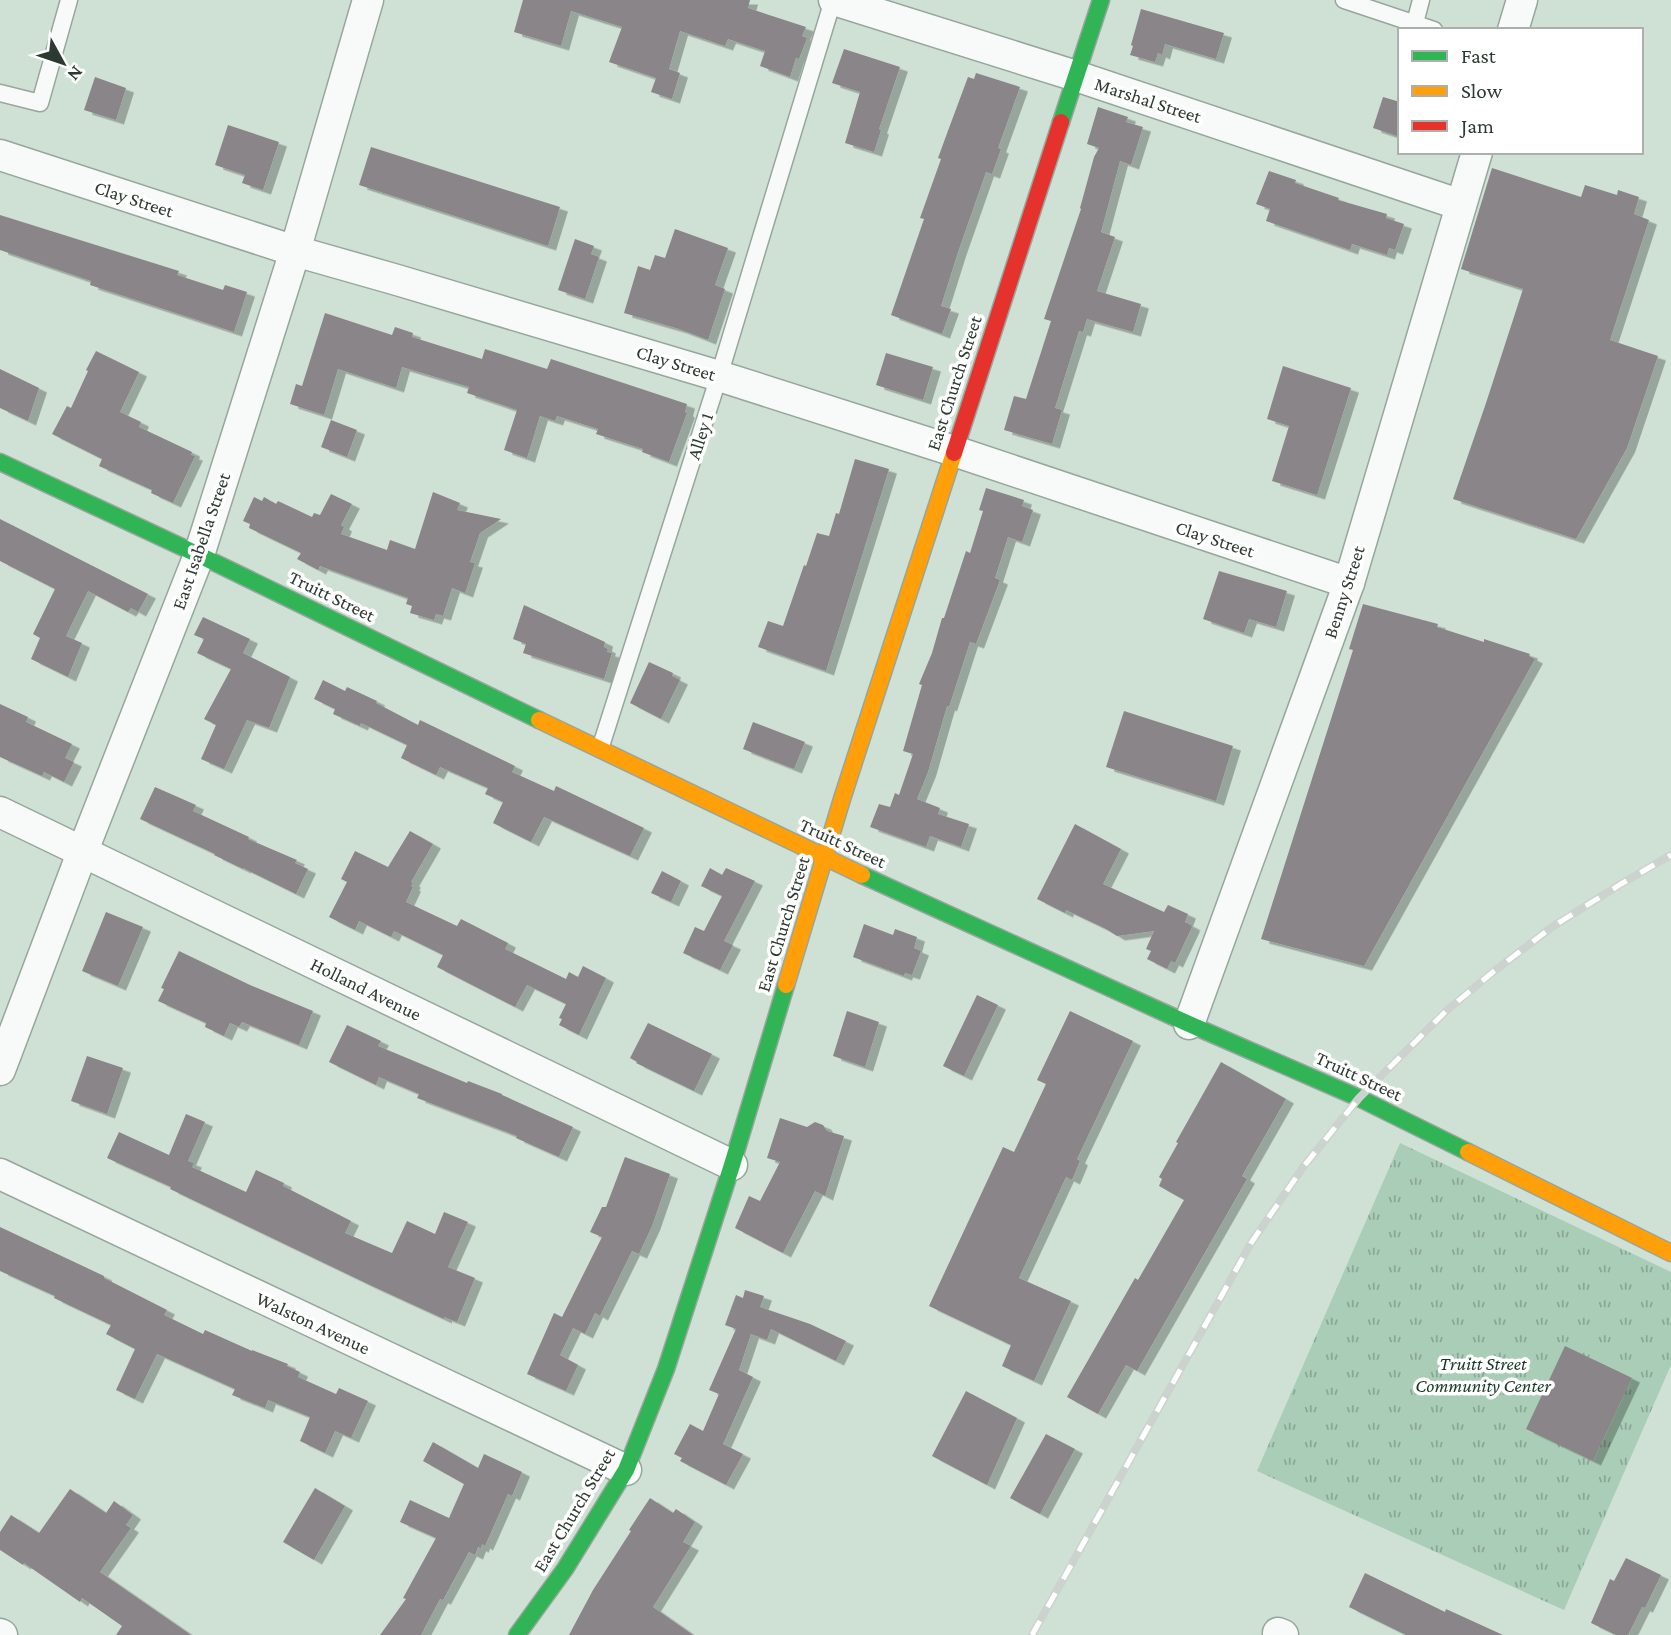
<svg xmlns="http://www.w3.org/2000/svg" width="1671" height="1635" font-family="'Crimson Pro',serif">
<style>
.park{fill:url(#park-tufts)}
.building{fill:#8a8588;filter:url(#shadow)}
.lines{fill:none;stroke-linecap:round;stroke-linejoin:round}
.lane-casing{stroke:#97a69c;stroke-width:19}
.street-casing{stroke:#97a69c;stroke-width:33}
.fast-casing{stroke:#97a69c;stroke-width:19}
.slow-casing{stroke:#97a69c;stroke-width:19}
.jam-casing{stroke:#97a69c;stroke-width:19}
.lane{stroke:#f8faf9;stroke-width:16}
.street{stroke:#f8faf9;stroke-width:30}
.fast{stroke:#30b455;stroke-width:16}
.slow{stroke:#ff9f0a;stroke-width:16}
.jam{stroke:#e5322d;stroke-width:16}
.rail-casing{stroke:#ccd2ce;stroke-width:8}
.rail{stroke:#fff;stroke-width:5;stroke-dasharray:16;stroke-linecap:butt}
.labels{text-anchor:middle;dominant-baseline:central;stroke-width:7;stroke-linejoin:round;paint-order:stroke}
.street-label{font-size:19px;fill:#2d3a31;stroke:#fff}
.park-label{font-size:19px;font-style:italic;fill:#163824;stroke:#fff}
</style>
<defs>
<pattern id="park-tufts" width="24" height="20" patternUnits="userSpaceOnUse" patternTransform="scale(1.75)"><rect width="24" height="20" fill="#a9cdb6"/><path d="M3 7l-1-3M5 7V3M7 7l1-3M15 17l-1-3M17 17v-4M19 17l1-3" fill="none" stroke="#8aa795"/></pattern>
<filter id="shadow"><feDropShadow dx="8" dy="4.5" stdDeviation="0" flood-color="#0004"/></filter>
</defs>
<rect width="100%" height="100%" fill="#cfe1d5"/>
<polygon class="park" points="1400,1143 1671,1272 1671,1365 1564,1610 1257,1471"/>
<g class="building">
<polygon points="523,0 750,0 748,8 806,27 802,36 807,38 799,59 796,58 790,77 760,66 765,51 728,39 725,46 680,31 669,69 680,73 672,99 651,92 656,78 609,62 622,27 571,11 561,46 514,32"/>
<polygon points="1141,9 1224,33 1216,59 1165,44 1162,55 1158,53 1155,62 1130,55 1133,46 1131,45"/>
<polygon points="844,49 900,67 879,129 881,130 874,152 845,143 860,92 832,83"/>
<polygon points="976,73 1020,87 998,148 1001,149 992,174 986,172 958,252 941,306 951,309 942,334 891,315 924,219 920,218 941,159 938,158 949,128 968,77 974,79"/>
<polygon points="95,77 126,88 116,120 84,110"/>
<polygon points="1383,97 1400,102 1400,137 1373,128"/>
<polygon points="1098,107 1128,117 1126,122 1143,127 1131,165 1120,161 1101,232 1115,237 1097,291 1141,304 1133,332 1087,319 1083,332 1079,331 1055,408 1062,410 1052,444 1004,430 1014,396 1026,399 1051,321 1044,319 1081,209 1080,208 1094,157 1099,148 1087,144"/>
<polygon points="228,125 279,142 263,190 242,183 245,175 215,165"/>
<polygon points="371,147 560,207 548,246 359,185"/>
<polygon points="1492,168 1581,197 1585,185 1617,195 1618,190 1639,197 1634,214 1649,220 1610,340 1658,356 1627,448 1576,539 1453,499 1486,403 1523,289 1461,269"/>
<polygon points="1269,171 1296,180 1295,183 1339,198 1338,200 1387,214 1386,218 1404,224 1395,250 1389,248 1387,255 1352,244 1350,250 1266,221 1270,209 1256,204"/>
<polygon points="0,215 179,271 177,275 223,290 225,285 247,292 234,332 90,285 91,281 0,250"/>
<polygon points="675,229 728,248 715,285 725,289 708,340 679,329 624,313 638,266 650,270 655,255 665,258"/>
<polygon points="575,239 594,246 591,254 599,257 585,299 558,290"/>
<polygon points="325,313 392,335 395,327 413,333 412,337 482,359 485,349 547,369 551,359 687,404 685,412 687,413 669,462 642,452 643,449 596,434 598,429 557,416 555,421 540,416 527,458 504,450 517,410 467,393 469,387 402,367 396,388 338,369 324,415 290,404 296,384 302,386"/>
<polygon points="96,351 139,372 120,412 141,422 139,427 192,452 191,455 195,456 173,503 151,493 152,490 99,466 102,459 52,434 67,406 71,408 88,371 86,370"/>
<polygon points="886,353 933,367 923,400 876,385"/>
<polygon points="1283,366 1351,388 1317,495 1272,481 1289,426 1267,419"/>
<polygon points="0,369 39,388 28,421 0,408"/>
<polygon points="331,420 357,430 347,457 321,447"/>
<polygon points="855,459 889,469 826,671 758,647 768,621 783,626 804,565 806,566 817,533 829,536 836,513 839,514"/>
<polygon points="986,488 1024,500 1022,506 1033,510 1022,542 1008,537 995,578 1000,580 976,644 970,642 949,707 947,706 928,772 917,799 940,808 938,814 969,824 961,847 930,836 926,847 870,827 879,804 890,807 895,793 899,795 913,754 903,751 922,685 919,684 932,653 942,618 944,618 966,551 970,553 983,511 979,510"/>
<polygon points="433,492 460,503 457,510 501,519 480,533 470,562 475,563 465,593 452,588 443,616 436,614 434,620 410,613 412,606 406,604 408,598 320,566 318,570 297,559 301,553 249,528 250,524 243,521 254,497 262,501 264,497 276,504 278,501 312,517 314,513 320,515 331,494 352,504 341,525 344,527 341,534 387,550 390,540 415,549"/>
<polygon points="0,519 148,594 138,612 131,608 128,612 88,591 66,636 82,643 68,677 31,659 40,638 33,634 55,589 0,561"/>
<polygon points="1219,571 1287,591 1276,627 1249,619 1244,633 1203,619"/>
<polygon points="1363,604 1438,624 1437,627 1484,642 1484,639 1530,654 1529,656 1535,659 1364,966 1261,939 1353,650 1349,649"/>
<polygon points="524,605 605,642 604,647 608,649 607,652 612,653 604,679 523,653 526,644 513,639"/>
<polygon points="203,617 250,639 243,653 290,677 269,728 247,720 224,769 201,759 216,725 204,719 231,669 197,653 204,639 194,635"/>
<polygon points="649,662 673,673 672,676 680,680 661,719 630,703"/>
<polygon points="323,680 345,691 347,687 377,701 376,703 418,725 420,720 515,766 512,772 554,791 556,786 644,828 630,856 544,817 531,842 493,823 503,802 485,794 488,788 440,767 436,775 401,758 407,745 361,723 360,726 333,714 335,709 314,699"/>
<polygon points="0,704 28,717 26,722 72,744 65,758 74,762 64,782 44,772 42,776 0,757"/>
<polygon points="1124,711 1233,746 1216,801 1106,767"/>
<polygon points="753,722 805,742 794,769 743,749"/>
<polygon points="155,787 196,805 193,811 249,837 248,839 297,860 295,863 308,869 296,894 243,868 243,869 214,855 215,854 140,819"/>
<polygon points="1075,824 1121,849 1103,884 1164,912 1168,905 1188,914 1185,922 1193,926 1190,927 1192,927 1175,963 1171,961 1167,969 1147,959 1151,951 1146,949 1154,931 1117,936 1106,929 1066,910 1065,913 1037,899"/>
<polygon points="410,831 433,844 411,882 413,883 411,886 413,887 406,902 457,926 461,919 508,943 505,949 566,979 569,972 578,977 583,966 606,978 579,1035 559,1025 562,1019 559,1018 566,1004 527,985 515,1007 437,967 443,955 394,931 391,937 359,921 355,930 329,917 347,882 341,879 355,851 388,867"/>
<polygon points="710,868 722,875 726,868 755,881 724,941 733,945 720,970 683,953 695,927 704,931 722,896 701,886"/>
<polygon points="662,871 681,881 671,902 651,893"/>
<polygon points="106,912 143,927 118,986 82,971"/>
<polygon points="864,924 893,935 895,929 917,937 914,948 921,951 912,975 905,973 904,976 853,957"/>
<polygon points="179,951 250,985 313,1011 299,1045 242,1022 239,1027 230,1023 224,1036 205,1027 206,1023 158,1001 164,989 161,988"/>
<polygon points="977,995 998,1005 964,1076 943,1066"/>
<polygon points="847,1011 879,1022 865,1067 833,1056"/>
<polygon points="1070,1011 1133,1041 1077,1159 1080,1161 1072,1180 1066,1177 1019,1278 1071,1301 1034,1381 1002,1366 1011,1345 929,1306 1003,1147 1014,1152 1046,1084 1037,1080"/>
<polygon points="648,1023 712,1054 694,1091 636,1063 637,1062 630,1058"/>
<polygon points="347,1025 381,1041 378,1046 467,1083 468,1081 502,1094 502,1095 573,1127 559,1157 516,1138 517,1136 417,1098 419,1094 379,1077 376,1085 329,1062"/>
<polygon points="87,1056 123,1068 107,1114 71,1101"/>
<polygon points="1221,1062 1286,1099 1242,1176 1247,1179 1137,1371 1126,1365 1098,1414 1067,1397 1135,1278 1138,1280 1184,1200 1159,1186 1162,1179 1159,1177 1178,1143 1176,1142"/>
<polygon points="186,1114 205,1122 188,1161 194,1163 192,1167 246,1192 256,1170 284,1183 283,1186 351,1221 345,1233 392,1253 407,1221 435,1234 444,1212 468,1222 448,1267 475,1278 457,1322 444,1317 444,1319 372,1286 170,1189 171,1187 107,1158 119,1132 169,1155"/>
<polygon points="780,1118 807,1127 815,1122 823,1125 827,1131 844,1136 825,1196 815,1191 783,1253 735,1228 749,1196 760,1201 780,1162 767,1158"/>
<polygon points="625,1157 670,1174 652,1226 639,1254 632,1251 600,1316 595,1313 585,1334 573,1328 560,1355 578,1365 566,1391 527,1374 554,1313 562,1317 602,1237 590,1232 602,1207 606,1207"/>
<polygon points="0,1227 104,1276 104,1278 167,1310 164,1315 203,1334 205,1330 252,1351 252,1350 288,1364 287,1366 300,1372 298,1377 336,1394 339,1388 368,1401 351,1438 335,1431 325,1453 300,1441 310,1417 268,1400 265,1408 232,1395 235,1389 157,1354 135,1399 116,1390 135,1349 106,1334 111,1325 54,1298 55,1296 0,1271"/>
<polygon points="745,1290 764,1296 760,1307 810,1324 846,1341 836,1361 771,1329 767,1340 751,1334 739,1370 753,1377 723,1444 743,1454 726,1485 680,1461 682,1458 674,1454 690,1424 703,1431 719,1394 709,1390 736,1329 725,1325 736,1295 743,1298"/>
<polygon points="1565,1346 1632,1378 1593,1461 1526,1429"/>
<polygon points="966,1391 1017,1418 987,1485 932,1456"/>
<polygon points="1046,1434 1075,1449 1040,1514 1010,1498"/>
<polygon points="433,1442 478,1468 484,1454 522,1472 512,1496 508,1494 485,1546 482,1544 481,1548 478,1547 475,1555 469,1552 443,1600 440,1599 421,1635 380,1635 406,1599 403,1598 436,1538 400,1522 410,1500 449,1518 464,1484 423,1461"/>
<polygon points="315,1488 345,1506 314,1560 283,1542"/>
<polygon points="70,1489 106,1513 114,1501 133,1515 126,1525 131,1528 100,1572 191,1635 116,1635 122,1626 82,1598 80,1602 24,1563 23,1565 0,1550 0,1532 11,1515 39,1533"/>
<polygon points="650,1498 673,1513 676,1509 695,1522 683,1542 691,1546 653,1607 693,1635 569,1635 593,1590 631,1531 629,1530"/>
<polygon points="1626,1558 1661,1575 1645,1608 1642,1607 1628,1635 1616,1635 1591,1623 1610,1579 1614,1581"/>
<polygon points="1365,1573 1445,1612 1446,1609 1503,1635 1406,1635 1349,1607"/>
</g>
<g class="lines">
<defs>
<g id="lane">
<polyline points="1344,0 1434,30"/>
<polyline points="1415,23 1421,0"/>
<polyline points="0,93 40,103 69,0"/>
<polyline points="600,749 719,376 833,0"/>
</g>
<g id="street">
<polyline points="834,0 1076,76 1461,205"/>
<polyline points="1513,30 1522,0"/>
<polyline points="0,155 295,251 397,280 719,376 954,451 1349,583"/>
<polyline points="0,812 732,1165"/>
<polyline points="1189,1024 1349,583 1477,152"/>
<polyline points="0,1070 82,853 199,555 295,251 368,0"/>
<polyline points="0,1174 626,1470"/>
<polyline points="1278,1633 1283,1635"/>
<polyline points="0,1634 2,1635"/>
</g>
<g id="fast">
<polyline points="1061,122 1101,0"/>
<polyline points="0,462 199,555 539,720"/>
<polyline points="862,875 1189,1024 1359,1098 1468,1152"/>
<polyline points="517,1635 565,1569 626,1470 666,1369 732,1165 786,985"/>
</g>
<g id="slow">
<polyline points="539,720 862,875"/>
<polyline points="786,985 842,799 954,453"/>
<polyline points="1468,1152 1671,1253"/>
</g>
<polyline id="jam" points="954,453 1061,122"/>
</defs>
<use href="#lane" class="lane-casing"/>
<use href="#street" class="street-casing"/>
<use href="#fast" class="fast-casing"/>
<use href="#slow" class="slow-casing"/>
<use href="#jam" class="jam-casing"/>
<use href="#lane" class="lane"/>
<use href="#street" class="street"/>
<use href="#fast" class="fast"/>
<use href="#slow" class="slow"/>
<use href="#jam" class="jam"/>
<defs>
<polyline id="rail" points="1032,1635 1251,1243 1304,1166 1359,1098 1446,1011 1493,972 1552,927 1621,884 1671,855"/>
</defs>
<use href="#rail" class="rail-casing"/>
<use href="#rail" class="rail"/>
</g>
<g class="labels">
<g class="street-label">
<text transform="translate(1148 100) rotate(18)">Marshal Street</text>
<text transform="translate(134 199) rotate(18)">Clay Street</text>
<text transform="translate(676 363) rotate(17)">Clay Street</text>
<text transform="translate(954 383) rotate(-72)">East Church Street</text>
<text transform="translate(700 436) rotate(-72)">Alley 1</text>
<text transform="translate(1215 539) rotate(18)">Clay Street</text>
<text transform="translate(201 541) rotate(-71)">East Isabella Street</text>
<text transform="translate(1344 592) rotate(-72)">Benny Street</text>
<text transform="translate(332 596) rotate(26)">Truitt Street</text>
<text transform="translate(843 843) rotate(25)">Truitt Street</text>
<text transform="translate(783 924) rotate(-73)">East Church Street</text>
<text transform="translate(366 989) rotate(26)">Holland Avenue</text>
<text transform="translate(1359 1076) rotate(25)">Truitt Street</text>
<text transform="translate(313 1323) rotate(25)">Walston Avenue</text>
<text transform="translate(574 1510) rotate(-59)">East Church Street</text>
</g>
<g class="park-label">
<text x="1483" y="1363">Truitt Street<tspan x="1483" dy="22">Community Center</tspan></text>
</g>
</g>
<rect x="1398" y="28" width="245" height="126" fill="#ffffff" stroke="#abb0ad" stroke-width="2"/>
<rect x="1412" y="51" width="35" height="10" fill="#30b455" stroke="#abb0ad" stroke-width="2"/>
<text x="1461" y="63" font-size="21" fill="#2d3a31">Fast</text>
<rect x="1412" y="86" width="35" height="10" fill="#ff9f0a" stroke="#abb0ad" stroke-width="2"/>
<text x="1461" y="98" font-size="21" fill="#2d3a31">Slow</text>
<rect x="1412" y="121" width="35" height="10" fill="#e5322d" stroke="#abb0ad" stroke-width="2"/>
<text x="1461" y="133" font-size="21" fill="#2d3a31">Jam</text>
<g transform="translate(63 63) rotate(130)" stroke="#ffffff" stroke-width="5" paint-order="stroke">
<path d="M0-5L12 26L0 18L-12 26Z" fill="#2d3a31"/>
<text y="-10" font-size="19" font-weight="bold" text-anchor="middle" fill="#2d3a31">N</text>
</g>
</svg>
